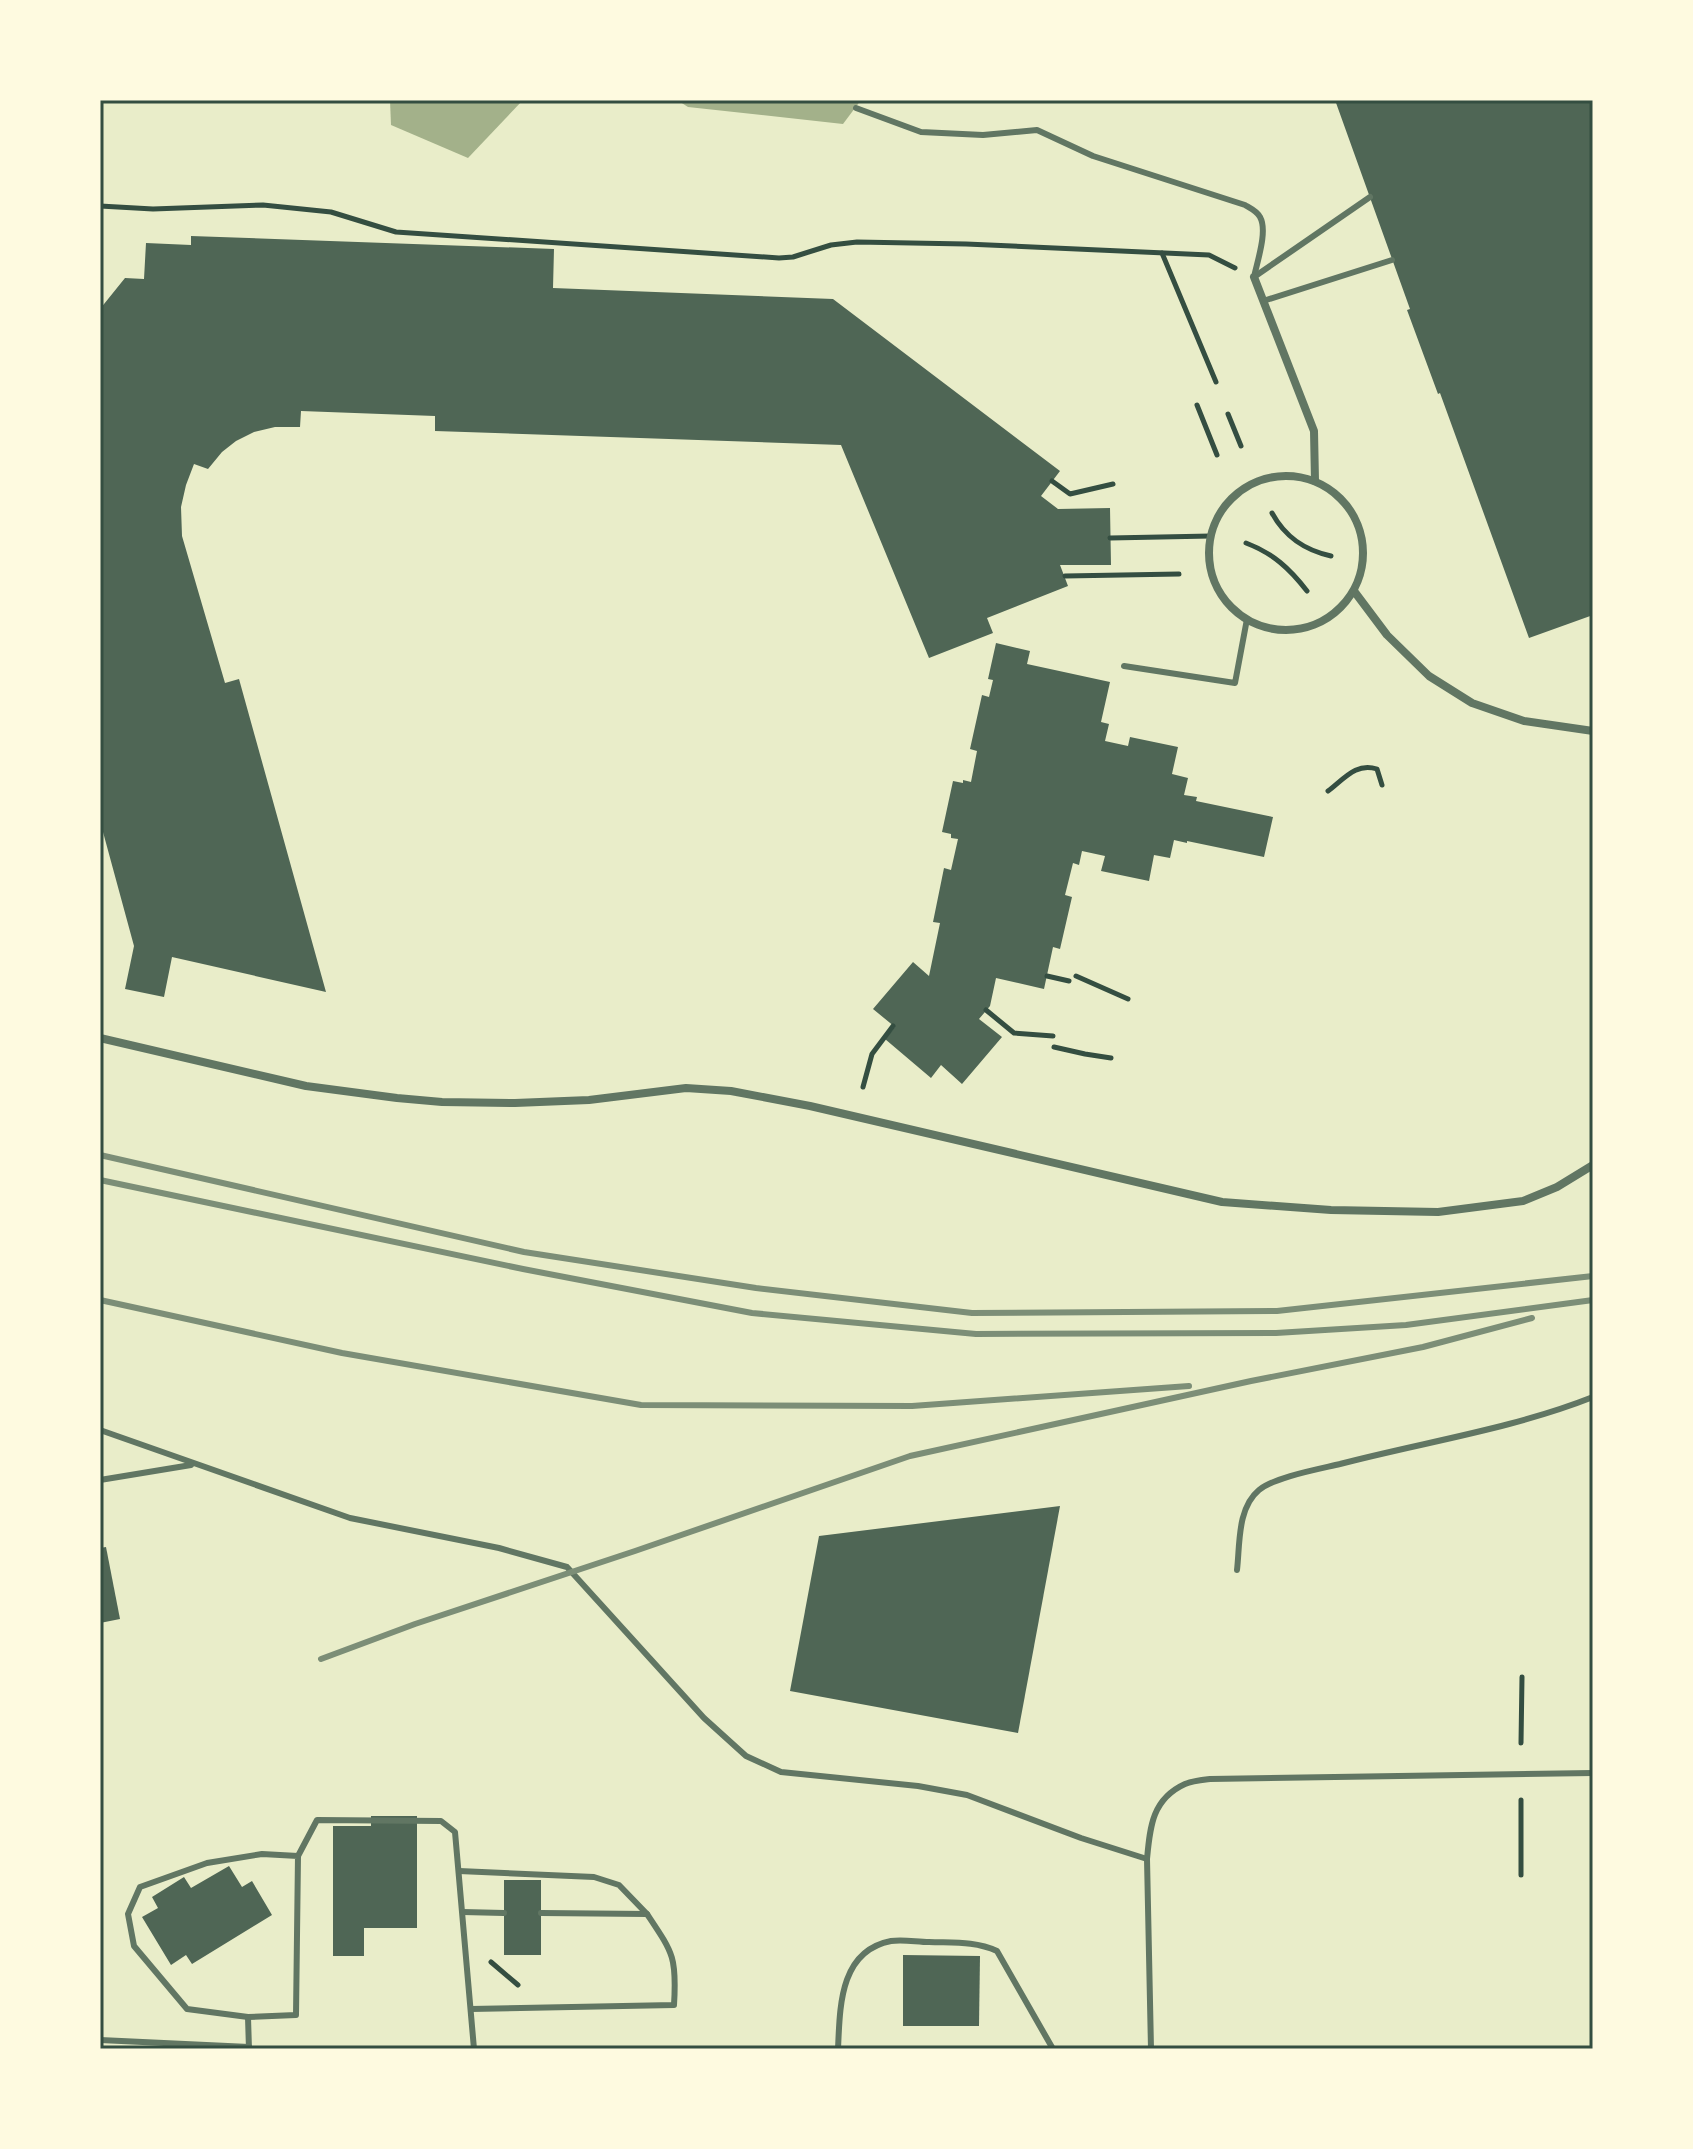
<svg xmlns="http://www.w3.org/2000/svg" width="1693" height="2149" font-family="Jost,sans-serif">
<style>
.water{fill:#a3b18a}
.building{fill:#4f6655}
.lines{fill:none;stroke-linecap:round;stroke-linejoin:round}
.path{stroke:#344e41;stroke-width:5}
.service{stroke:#617663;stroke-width:6}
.minor{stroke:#617663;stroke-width:8}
.rail{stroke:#7c8e77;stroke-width:6}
.neatline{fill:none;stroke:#344e41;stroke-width:3}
</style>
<rect width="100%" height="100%" fill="#e9edc9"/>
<g class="water">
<polygon points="390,100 523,100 468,158 391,125"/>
<polygon points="677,100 861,100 843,124 688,107"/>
</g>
<g class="building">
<polygon points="1335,100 1593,100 1593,615 1529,638 1440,393 1438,394 1407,310 1410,309"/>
<polygon points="191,236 554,249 553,288 833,299 1060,471 1041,496 1058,509 1110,508 1111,565 1060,565 1068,586 987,618 993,633 929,658 841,445 435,431 435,416 301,411 300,427 275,427 254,432 236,441 222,452 208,469 194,464 186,485 181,507 182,536 225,683 239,679 326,992 172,957 164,997 125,989 134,946 103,832 100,832 100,309 125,278 144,279 146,243 191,245"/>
<polygon points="996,643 1030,651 1027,664 1110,682 1101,722 1109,724 1105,741 1128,746 1130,737 1178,747 1172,774 1188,778 1184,795 1197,797 1196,801 1273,817 1264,857 1187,841 1187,843 1174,840 1170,858 1154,855 1149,881 1101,871 1105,856 1082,851 1079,865 1073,863 1065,895 1072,897 1060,949 1053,947 1044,989 996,978 990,1006 979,1019 1002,1037 962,1084 941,1065 931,1078 885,1039 895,1027 873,1009 913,962 929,976 940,923 933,922 944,868 951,870 958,839 951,838 951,834 942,832 953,781 963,783 963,780 971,782 977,751 970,749 982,695 989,697 993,680 988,679"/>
<polygon points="1060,1506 1018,1733 790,1691 819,1536"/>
<polygon points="106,1547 120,1619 100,1623 100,1548"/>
<polygon points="371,1816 417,1816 417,1928 364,1928 364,1956 333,1956 333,1826 371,1826"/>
<polygon points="229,1866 242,1887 252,1881 272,1915 192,1964 186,1955 171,1965 142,1917 158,1908 152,1897 184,1877 191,1888"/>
<rect x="504" y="1880" width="37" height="75"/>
<polygon points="903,1955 980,1956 979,2026 903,2026"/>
</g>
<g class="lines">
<g class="path">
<polyline points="100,206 153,209 263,205 331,212 396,232 779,258 793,257 831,245 857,242 966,244 1209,255 1235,268"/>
<polyline points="1162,253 1216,382"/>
<polyline points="1197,405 1217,455"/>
<polyline points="1228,414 1241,446"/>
<polyline points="1052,481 1070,494 1113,484"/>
<path d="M1272 513C1285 537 1304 550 1331 556"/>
<polyline points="1110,538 1211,536"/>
<path d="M1246 543C1273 553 1290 569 1307 591"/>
<polyline points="1065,576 1179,574"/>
<path d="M1328 791C1344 779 1356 762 1377 769L1382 785"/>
<polyline points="1047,976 1069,981"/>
<polyline points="1076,976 1128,999"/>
<polyline points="986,1010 1014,1033 1053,1036"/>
<polyline points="1054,1047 1085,1054 1111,1058"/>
<polyline points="863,1087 872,1054 893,1026"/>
<polyline points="1521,1743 1522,1677"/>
<polyline points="1521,1800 1521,1875"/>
<polyline points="491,1962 518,1985"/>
</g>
<g class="service">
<path d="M856 108 921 132 983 135 1037 130 1093 156 1245 205C1250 208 1257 211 1260 217 1268 231 1257 262 1254 277"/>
<polyline points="1254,277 1370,197"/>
<polyline points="1263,301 1392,260"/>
<polyline points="1124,666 1235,683 1247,619"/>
<polyline points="100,1430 350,1518 499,1548 567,1567 704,1718 746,1756 781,1772 918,1786 967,1795 1081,1838 1147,1859"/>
<polyline points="100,1480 191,1465"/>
<path d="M1237 1570C1240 1545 1237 1508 1259 1490 1275 1477 1319 1469 1340 1464 1424 1442 1512 1429 1593 1397"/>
<polygon points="262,1854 298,1856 296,2015 248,2017 187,2009 134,1946 128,1914 140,1887 207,1863"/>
<polyline points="298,1856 317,1820 441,1821 455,1832 474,2049"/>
<polyline points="459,1871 594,1877 619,1885 647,1914"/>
<polyline points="463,1912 504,1913"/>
<path d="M471 2009 674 2005C677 1957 673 1953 647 1914L541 1913"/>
<polyline points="248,2017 249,2049"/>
<polyline points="100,2040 249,2047"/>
<path d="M838 2049C840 2008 839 1951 891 1941 903 1939 917 1942 929 1942 953 1943 975 1941 997 1951L1053 2049"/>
<path d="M1151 2049 1147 1859C1150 1827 1152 1799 1185 1784 1192 1781 1202 1780 1210 1779L1593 1773"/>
</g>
<g class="minor">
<polyline points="1254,277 1314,431 1315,481"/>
<circle cx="1286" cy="553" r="77"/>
<polyline points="1354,591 1387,635 1429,676 1472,703 1524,721 1593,731"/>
<polyline points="100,1038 306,1086 397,1098 442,1102 515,1103 589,1100 686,1088 731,1091 810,1106 1222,1202 1331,1210 1438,1212 1523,1201 1557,1187 1593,1165"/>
</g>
<g class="rail">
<polyline points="100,1155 524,1252 756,1288 972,1313 1277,1311 1593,1276"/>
<polyline points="100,1180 523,1269 752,1313 976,1334 1276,1333 1406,1325 1593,1300"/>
<polyline points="100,1300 342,1353 641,1405 912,1406 1189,1386"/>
<polyline points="321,1659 415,1624 635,1551 910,1456 1251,1381 1423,1347 1532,1318"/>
</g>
</g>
<rect width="1693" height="2149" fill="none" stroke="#fefae0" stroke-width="204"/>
<rect x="102" y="102" width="1489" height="1945" class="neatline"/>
</svg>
